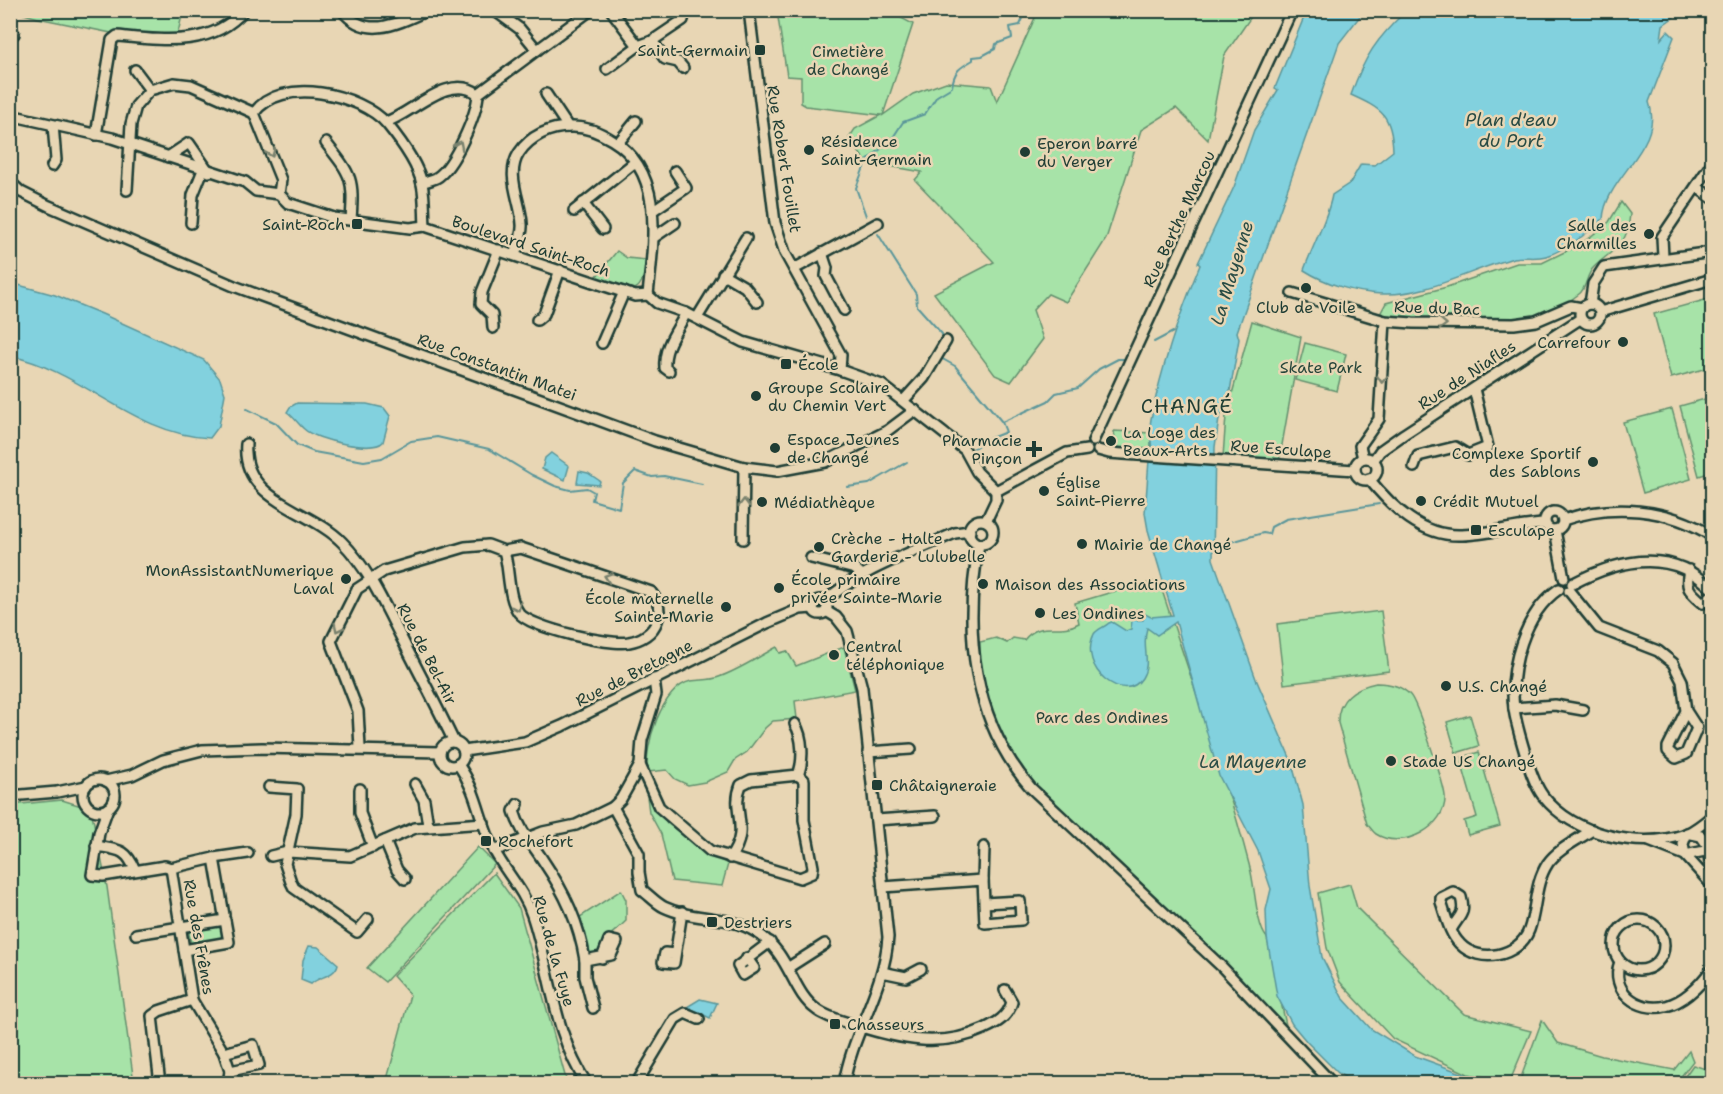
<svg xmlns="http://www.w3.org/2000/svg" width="1723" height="1094" font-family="'Shantell Sans',sans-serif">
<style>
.green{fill:#a7e3a8;stroke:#63906e;stroke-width:1.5}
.water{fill:#82d1de;stroke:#5a969a;stroke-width:1.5}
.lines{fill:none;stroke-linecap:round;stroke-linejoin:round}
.stream{stroke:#5a969a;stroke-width:2}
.minor-casing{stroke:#1f3d34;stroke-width:14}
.minor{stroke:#e8d6b4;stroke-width:9}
.oneway{stroke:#79826e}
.poi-dot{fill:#1f3d34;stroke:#e8d6b4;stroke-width:2}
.labels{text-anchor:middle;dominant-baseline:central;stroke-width:5;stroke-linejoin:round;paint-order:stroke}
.poi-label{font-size:16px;fill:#1f3d34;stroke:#e8d6b4;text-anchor:start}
.park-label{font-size:16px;fill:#26453a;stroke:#e8d6b4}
.street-label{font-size:16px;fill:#1f3d34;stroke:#e8d6b4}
.water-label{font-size:18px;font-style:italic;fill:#294c45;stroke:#e8d6b4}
.quarter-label{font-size:20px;letter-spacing:1.5px;fill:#1f3d34;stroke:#e8d6b4}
</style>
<rect width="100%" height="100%" fill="#e8d6b4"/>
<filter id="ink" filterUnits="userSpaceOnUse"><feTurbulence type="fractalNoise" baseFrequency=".0167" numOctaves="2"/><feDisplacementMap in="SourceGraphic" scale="12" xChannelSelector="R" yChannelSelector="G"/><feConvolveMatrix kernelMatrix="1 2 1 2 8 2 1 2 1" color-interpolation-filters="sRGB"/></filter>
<g filter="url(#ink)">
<g class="green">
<polygon points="14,11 183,11 175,46 38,18"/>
<polygon points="777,11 888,11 913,24 883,115 913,94 946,82 991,86 997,102 1038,11 1255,11 1224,56 1208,140 1176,108 1141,130 1106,239 1066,302 1048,294 1033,310 1043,339 1011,382 995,375 934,293 994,262 915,180 922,172 866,162 849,138 855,129 881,115 806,106 801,103 801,77 787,76"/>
<path d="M1621 202 1630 214C1627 248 1616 246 1594 267 1586 274 1587 288 1579 294 1569 302 1551 313 1539 316 1502 325 1416 325 1380 314L1386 303 1447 287 1517 263H1542L1581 244 1609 222Z"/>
<path d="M617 251 627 258 646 260C642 304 629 288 596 277Z"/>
<polygon points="1712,298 1712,367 1671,378 1654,314"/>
<polygon points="1252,321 1301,337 1279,462 1223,457 1226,416"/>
<polygon points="1305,343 1346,354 1337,391 1295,380"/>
<polygon points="1712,397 1712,472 1699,476 1680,406"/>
<polygon points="1672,409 1691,479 1643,493 1623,422"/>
<polygon points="1114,431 1151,433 1151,450 1116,447"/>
<path d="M1159 581C1190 677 1225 771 1250 868 1255 886 1256 926 1267 938L1286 1025 1134 876 1033 785 998 734 980 676V642L996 638 1007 643 1013 638 1024 640C1041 619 1058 635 1079 623L1075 603 1129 587Z"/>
<polygon points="1381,611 1389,671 1284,684 1277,624"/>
<path d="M777 647 780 653 787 651 796 666 844 647 855 690 795 701 797 719 773 721 765 728 747 752 735 760 728 772 705 782 688 785 675 779 667 770 648 772C643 747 662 687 691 681 700 679 710 681 719 677 739 670 758 657 777 647Z"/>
<path d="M1376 683C1389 683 1401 685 1410 695 1417 702 1444 784 1445 796 1447 827 1402 851 1376 834 1373 832 1370 827 1367 824L1338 723C1337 699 1355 687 1376 683Z"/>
<polygon points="1470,715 1479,746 1456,753 1447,722"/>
<polygon points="1479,752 1500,826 1468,835 1464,821 1477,817 1460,758"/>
<polygon points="646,789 667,823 710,855 728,864 722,886 672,881 661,834 649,812"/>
<polygon points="62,800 91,809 107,887 134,1083 11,1084 11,805"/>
<polygon points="478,847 495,864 385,982 367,968"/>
<polygon points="494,873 519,908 567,1083 386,1083 410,995 393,976"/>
<polygon points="1350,884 1357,908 1464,1014 1531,1031 1510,1081 1468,1074 1393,1039 1340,982 1327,948 1318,893"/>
<path d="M621 890 626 900V921C612 935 608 933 599 953H588L580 917Z"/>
<polygon points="226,924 229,938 191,944 188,930"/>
<polygon points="1542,1020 1558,1043 1602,1056 1674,1070 1689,1051 1693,1061 1676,1083 1519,1083"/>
<polygon points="1693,1065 1712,1071 1712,1083 1680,1083"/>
</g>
<g class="water">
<path d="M1307 10 1364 11 1339 43 1237 332 1239 339 1229 397 1219 419 1215 447 1213 559 1256 679 1291 760 1303 805 1310 886 1322 957 1342 997 1371 1029 1415 1056 1489 1083H1354L1338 1073 1307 1042 1292 1024 1277 996 1267 938 1266 910 1271 889 1258 851 1219 776 1176 622 1157 635 1147 628C1141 647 1152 662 1142 678 1125 705 1077 669 1094 634 1097 629 1105 627 1109 623L1112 622 1126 631 1131 629 1132 620H1143L1145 614 1151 617 1173 615 1148 530 1145 513 1149 460H1152C1153 447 1148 433 1151 419 1162 365 1179 315 1200 265L1198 263 1234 187 1254 130 1278 90 1275 88Z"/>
<path d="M1406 11H1672L1674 17 1663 25 1661 39 1668 31 1674 37 1649 102C1665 147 1605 177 1603 219 1586 234 1568 249 1546 256 1536 259 1524 256 1514 258 1471 269 1427 296 1382 294 1355 293 1326 284 1304 270 1312 247 1328 218 1332 195L1350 183 1361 164 1375 165 1393 151C1392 115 1382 109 1351 95 1364 57 1377 38 1406 11Z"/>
<path d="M11 283 55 295 102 314 204 360 220 379 225 394 219 426 210 438C135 435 82 371 11 356Z"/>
<path d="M297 403 367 404 384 408 390 416 383 442C373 453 315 440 304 429 298 424 294 417 287 412L290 407Z"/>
<polygon points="551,453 569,466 565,480 542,469 545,458"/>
<polygon points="579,471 588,473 600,481 599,485 577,483"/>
<path d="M309 946 318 947 338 964C335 977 319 976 311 984L301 980 303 960Z"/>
<polygon points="700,999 717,1003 710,1018 687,1007"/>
</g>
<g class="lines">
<g class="stream">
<path d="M866 216 856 188 866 162 892 139 903 122 925 114 937 96 952 87C954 71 959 68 973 60V57L982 56 995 49 996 44 1012 38 1010 27 1020 25 1025 14H1033L1034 10"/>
<polyline points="878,234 916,294 917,306 942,334 943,340"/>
<polyline points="1154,342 1173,332"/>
<polyline points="939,357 955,366 1002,422"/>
<polyline points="247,409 276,423 297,445 314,452 364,461 382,458 411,441 437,437 489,449 532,475 555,486 570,490 587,488 594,492 592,500 619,508 623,483 635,471 652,477 664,476 702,484"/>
<polyline points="973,449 983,441 1006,432 1002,422 1048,401 1056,393 1078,388 1099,369 1118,359 1124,359"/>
<polyline points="847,487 869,484 907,462"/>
<polyline points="1217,546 1263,533 1269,534 1271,527 1286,519 1379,504"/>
</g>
<defs>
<g id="minor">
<path d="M342 10C366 41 399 23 428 10"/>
<polyline points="494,10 520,29 537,50"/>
<polyline points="611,10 638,46"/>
<polyline points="749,10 775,223 785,253 841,355 840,370"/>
<polyline points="10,33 14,34"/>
<polyline points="652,41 665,59 678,62 683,68"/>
<polyline points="607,69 638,46 652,41 683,20 685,10"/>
<polyline points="135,70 150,90"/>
<polyline points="478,94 591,10"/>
<polyline points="546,94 568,127"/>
<path d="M254 113C281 75 361 94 387 124 400 140 418 164 422 184 425 197 424 212 425 226"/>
<polyline points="10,115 112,138 245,182 256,191 279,194 288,203 334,218 410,228 425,226 635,296 648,295 657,303 686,313 743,342 840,370 882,385 965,450 977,472 996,491"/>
<path d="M386 122C413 113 449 72 478 94"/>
<path d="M96 135 112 40 117 36C161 40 212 48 244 10"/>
<path d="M326 143C352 176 354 178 351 220"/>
<polyline points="618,143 636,121"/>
<polyline points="168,157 189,143 209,172"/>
<polyline points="52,166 56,160 53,125"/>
<polyline points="10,182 21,192 49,206 234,286 655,441 744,467 777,471 825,462 887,431 915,410"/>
<path d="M422 183C426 181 432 180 436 178 454 168 477 114 478 94"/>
<polyline points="1697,187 1712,198"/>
<polyline points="127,190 131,124 136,106 150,90 174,83 191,85 254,113 281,180 279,194"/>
<polyline points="583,203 603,229"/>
<polyline points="574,211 635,162"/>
<polyline points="652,211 686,188 675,171"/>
<polyline points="191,223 193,195 203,170"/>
<polyline points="653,238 675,223"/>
<polyline points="822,253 827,268 826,276 844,310"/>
<path d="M515 255C518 246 523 233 522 224 521 201 505 175 519 153 530 136 550 127 570 127 586 126 599 132 612 140 666 172 653 244 648 295"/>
<polyline points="1663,257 1662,237 1712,163"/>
<polyline points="794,269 878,223"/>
<polyline points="723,274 745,287 757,302"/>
<polyline points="1292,293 1385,321 1413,323 1514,324 1536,321 1571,306 1582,308"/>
<circle cx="1590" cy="314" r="10"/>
<polyline points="1590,304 1593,284 1604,267 1712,252"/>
<polyline points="1600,312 1712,279"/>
<polyline points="697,318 746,238"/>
<polyline points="537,320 544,314 560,270"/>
<polyline points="493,328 492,315 481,304 482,292 499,250"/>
<polyline points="602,343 624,292"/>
<path d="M669 371 665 368C663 347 677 331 686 313"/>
<polyline points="904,400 924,378 946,341"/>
<polyline points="1093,441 1292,10"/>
<path d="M246 444C241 501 310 509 342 542 368 568 384 604 400 635 418 671 437 706 454 742"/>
<polyline points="1098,450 1109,453 1355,470"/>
<polyline points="1363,458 1360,446 1379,419 1385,321"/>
<circle cx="1366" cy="469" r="11"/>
<polyline points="1373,461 1380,451 1404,434 1580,319"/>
<polyline points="1414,467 1418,456 1455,447 1468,455 1488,447 1474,389"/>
<path d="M1369 479C1392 507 1422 537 1462 535 1490 534 1517 525 1545 524"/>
<polyline points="996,491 1067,453 1087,450"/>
<circle cx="1554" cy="521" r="9"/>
<path d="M1563 520C1612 503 1668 508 1712 536"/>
<circle cx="981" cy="532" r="12"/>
<polyline points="986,521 996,500 996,491"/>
<polyline points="1555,530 1564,578"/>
<polyline points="743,539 744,467"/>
<path d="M979 544C963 630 972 720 1031 788L1222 967 1333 1084"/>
<polyline points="811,558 855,569 862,575"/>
<path d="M1689 570C1685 588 1689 591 1703 603L1712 595"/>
<path d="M1572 584C1619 559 1672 547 1712 589"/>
<path d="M1559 589C1524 613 1509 669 1514 709 1516 724 1521 739 1525 753 1529 767 1534 784 1543 796 1574 835 1639 850 1686 834 1695 830 1705 822 1712 816"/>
<polyline points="1569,591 1599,628 1658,651 1673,663 1682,681 1686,711 1697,728 1686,754 1676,758 1668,751 1668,747 1686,711"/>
<circle cx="820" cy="607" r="7"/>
<path d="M825 601C862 569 911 553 955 533L970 531"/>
<path d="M826 611 836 617 847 631 862 688 888 937C885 988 852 1033 844 1084"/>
<polyline points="654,679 656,695 642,740 640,765 659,807 710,851 800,878 812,873 813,867 804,820 804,780 798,775"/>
<polyline points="1514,708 1555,705 1583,710"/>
<circle cx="452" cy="754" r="12"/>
<path d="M360 748 358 711 331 641 357 589 384 571 465 547 488 545 504 551 521 548 651 592C658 601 662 610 657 621 653 633 641 640 629 642 610 646 531 628 519 613 507 597 510 570 504 551"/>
<polyline points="464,751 525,742 562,726 767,623 800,609 813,608"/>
<polyline points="868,752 911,749"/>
<path d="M458 764C479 794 479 822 495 852 507 874 524 891 532 915 551 971 553 1033 587 1084"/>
<circle cx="99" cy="795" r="16"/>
<polyline points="106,781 132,775 163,760 202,750 262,748 440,752"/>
<polyline points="415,784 424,800 428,825"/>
<polyline points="269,787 297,789 296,814 285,864 291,882 294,888 357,932 368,919"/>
<polyline points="360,789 360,813 373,847"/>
<polyline points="10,796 57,792 86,786"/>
<path d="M518 804 514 811C520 832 533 844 544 862 565 893 579 923 585 960L611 955 617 942 609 940 602 958"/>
<path d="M613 807 639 854V872L642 890C649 895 656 903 664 907 693 921 727 914 756 932 791 954 791 992 817 1010 828 1018 842 1021 855 1025 899 1039 940 1049 984 1029 997 1023 1008 1017 1012 1002L1005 990"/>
<polyline points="108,808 99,833 92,875 103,876 165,866 171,868 192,1000 224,1053 230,1071 228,1084"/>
<polyline points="876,820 935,816"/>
<polyline points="1712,827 1708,846 1712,880"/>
<polygon points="1687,833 1701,836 1708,846 1705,851 1685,855 1683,844"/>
<polyline points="385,841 397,870 405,879"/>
<polyline points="1649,841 1685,855 1712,885"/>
<path d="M96 846C118 850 126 848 135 870"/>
<polyline points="494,851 543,832 576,825 613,807 621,799 640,765"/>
<polyline points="271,856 288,852 350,856 415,828 484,823"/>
<polyline points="214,858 248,853"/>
<path d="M730 858C752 827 730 812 741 785L751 780 798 775C804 761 803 737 795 724"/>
<polyline points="171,868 214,858 224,915"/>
<polyline points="983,880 984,847"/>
<polyline points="883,887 983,880 985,923 1021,920 1020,901 984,903"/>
<circle cx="1639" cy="945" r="25"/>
<path d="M1451 930C1459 915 1466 915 1461 897L1453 892 1441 898V902C1446 916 1449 933 1460 944 1479 964 1519 957 1529 930 1537 908 1534 884 1548 863 1558 849 1578 840 1592 830"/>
<polyline points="136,934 225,920 229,942 184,950"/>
<polyline points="675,954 665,953 663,962 674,963 682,912"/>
<polyline points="747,958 754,968 743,975 738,966 770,942"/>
<polyline points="585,960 585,977 593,1008"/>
<path d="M1620 962C1609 990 1638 1013 1666 1006 1686 1001 1701 984 1712 969"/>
<polyline points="789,967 825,944"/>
<polyline points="882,972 906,977 921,969"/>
<polyline points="224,1053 253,1045 259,1065 230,1071"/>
<polyline points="160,1084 152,1016 159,1011 192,1000"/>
<polyline points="636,1084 675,1019 685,1013 699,1019"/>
</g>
</defs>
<use href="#minor" class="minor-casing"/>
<use href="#minor" class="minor"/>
</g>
<defs><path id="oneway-chevron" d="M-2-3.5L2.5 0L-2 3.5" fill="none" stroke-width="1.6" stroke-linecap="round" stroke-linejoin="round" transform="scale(1.5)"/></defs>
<g class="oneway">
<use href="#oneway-chevron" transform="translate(459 145) rotate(-63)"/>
<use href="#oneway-chevron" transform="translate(271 153) rotate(68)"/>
<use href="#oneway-chevron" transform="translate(1443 324) rotate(2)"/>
<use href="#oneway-chevron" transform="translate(1382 379) rotate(93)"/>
<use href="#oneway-chevron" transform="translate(744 503) rotate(-90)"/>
<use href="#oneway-chevron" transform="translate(608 577) rotate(-161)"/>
<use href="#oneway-chevron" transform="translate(517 607) rotate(63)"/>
<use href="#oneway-chevron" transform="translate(338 628) rotate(116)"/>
</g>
</g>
<g class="poi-dot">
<rect x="754" y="44" width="12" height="12" rx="3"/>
<circle cx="809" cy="150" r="6"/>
<circle cx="1025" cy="152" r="6"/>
<rect x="351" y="218" width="12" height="12" rx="3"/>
<circle cx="1649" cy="234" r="6"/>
<circle cx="1306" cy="288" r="6"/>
<circle cx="1623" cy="342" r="6"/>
<rect x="780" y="358" width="12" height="12" rx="3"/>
<circle cx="756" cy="396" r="6"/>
<circle cx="1111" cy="441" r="6"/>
<circle cx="775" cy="448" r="6"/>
<path d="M1031 440h6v6h6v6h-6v6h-6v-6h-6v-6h6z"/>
<circle cx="1593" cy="462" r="6"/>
<circle cx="1044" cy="491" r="6"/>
<circle cx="1421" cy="501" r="6"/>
<circle cx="762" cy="502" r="6"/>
<rect x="1470" y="524" width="12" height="12" rx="3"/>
<circle cx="1082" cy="544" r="6"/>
<circle cx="819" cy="547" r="6"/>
<circle cx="346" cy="579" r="6"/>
<circle cx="983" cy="584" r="6"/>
<circle cx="779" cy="588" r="6"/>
<circle cx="726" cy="607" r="6"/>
<circle cx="1040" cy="613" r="6"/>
<circle cx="834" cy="655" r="6"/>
<circle cx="1446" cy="686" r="6"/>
<circle cx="1391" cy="761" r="6"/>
<rect x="871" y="779" width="12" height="12" rx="3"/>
<rect x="480" y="835" width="12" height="12" rx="3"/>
<rect x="706" y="916" width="12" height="12" rx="3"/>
<rect x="829" y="1018" width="12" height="12" rx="3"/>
</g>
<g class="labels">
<g class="poi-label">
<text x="748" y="50" text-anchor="end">Saint-Germain</text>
<text x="821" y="141">Résidence<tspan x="821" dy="18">Saint-Germain</tspan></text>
<text x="1037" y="143">Eperon barré<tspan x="1037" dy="18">du Verger</tspan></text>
<text x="345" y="224" text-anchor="end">Saint-Roch</text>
<text x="1637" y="225" text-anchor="end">Salle des<tspan x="1637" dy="18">Charmilles</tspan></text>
<text x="1306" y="307" text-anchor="middle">Club de Voile</text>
<text x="1611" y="342" text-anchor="end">Carrefour</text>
<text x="798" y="364">École</text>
<text x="768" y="387">Groupe Scolaire<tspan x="768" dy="18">du Chemin Vert</tspan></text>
<text x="1123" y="432">La Loge des<tspan x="1123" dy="18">Beaux-Arts</tspan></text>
<text x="787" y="439">Espace Jeunes<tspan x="787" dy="18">de Changé</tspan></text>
<text x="1022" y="440" text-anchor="end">Pharmacie<tspan x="1022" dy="18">Pinçon</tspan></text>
<text x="1581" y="453" text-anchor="end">Complexe Sportif<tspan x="1581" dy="18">des Sablons</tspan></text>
<text x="1056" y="482">Église<tspan x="1056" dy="18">Saint-Pierre</tspan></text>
<text x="1433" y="501">Crédit Mutuel</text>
<text x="774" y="502">Médiathèque</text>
<text x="1488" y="530">Esculape</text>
<text x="831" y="538">Crèche - Halte<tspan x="831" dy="18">Garderie - Lulubelle</tspan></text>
<text x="1094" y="544">Mairie de Changé</text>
<text x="334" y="570" text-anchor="end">MonAssistantNumerique<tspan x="334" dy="18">Laval</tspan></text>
<text x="791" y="579">École primaire<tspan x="791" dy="18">privée Sainte-Marie</tspan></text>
<text x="995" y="584">Maison des Associations</text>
<text x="714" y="598" text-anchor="end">École maternelle<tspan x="714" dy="18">Sainte-Marie</tspan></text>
<text x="1052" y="613">Les Ondines</text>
<text x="846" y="646">Central<tspan x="846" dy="18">téléphonique</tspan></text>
<text x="1458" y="686">U.S. Changé</text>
<text x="1403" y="761">Stade US Changé</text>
<text x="889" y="785">Châtaigneraie</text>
<text x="498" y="841">Rochefort</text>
<text x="724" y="922">Destriers</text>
<text x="847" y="1024">Chasseurs</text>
</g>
<g class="park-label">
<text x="848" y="51">Cimetière<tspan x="848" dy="18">de Changé</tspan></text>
<text x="1321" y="367">Skate Park</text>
<text x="1102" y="717">Parc des Ondines</text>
</g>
<g class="street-label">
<text transform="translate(784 159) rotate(81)">Rue Robert Fouillet</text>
<text transform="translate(1179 219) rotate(-65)">Rue Berthe Marcou</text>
<text transform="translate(531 246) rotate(18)">Boulevard Saint-Roch</text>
<text transform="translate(1437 308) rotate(2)">Rue du Bac</text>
<text transform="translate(497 367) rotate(20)">Rue Constantin Matei</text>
<text transform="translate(1467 375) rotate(-33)">Rue de Niafles</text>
<text transform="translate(1281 449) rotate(4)">Rue Esculape</text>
<text transform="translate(427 654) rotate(63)">Rue de Bel-Air</text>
<text transform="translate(634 673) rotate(-27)">Rue de Bretagne</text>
<text transform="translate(199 937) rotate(80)">Rue des Frênes</text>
<text transform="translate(554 951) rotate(74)">Rue de la Fuye</text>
</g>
<g class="water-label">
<text x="1511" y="120">Plan d'eau<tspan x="1511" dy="21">du Port</tspan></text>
<text transform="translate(1232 273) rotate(-73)">La Mayenne</text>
<text x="1253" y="762">La Mayenne</text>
</g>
<g class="quarter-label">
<text x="1187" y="406">CHANGÉ</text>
</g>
</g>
<rect width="1723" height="1094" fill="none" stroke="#e8d6b4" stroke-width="36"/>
<rect x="18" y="18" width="1687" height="1058" fill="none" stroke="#1f3d34" stroke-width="2" filter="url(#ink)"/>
</svg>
